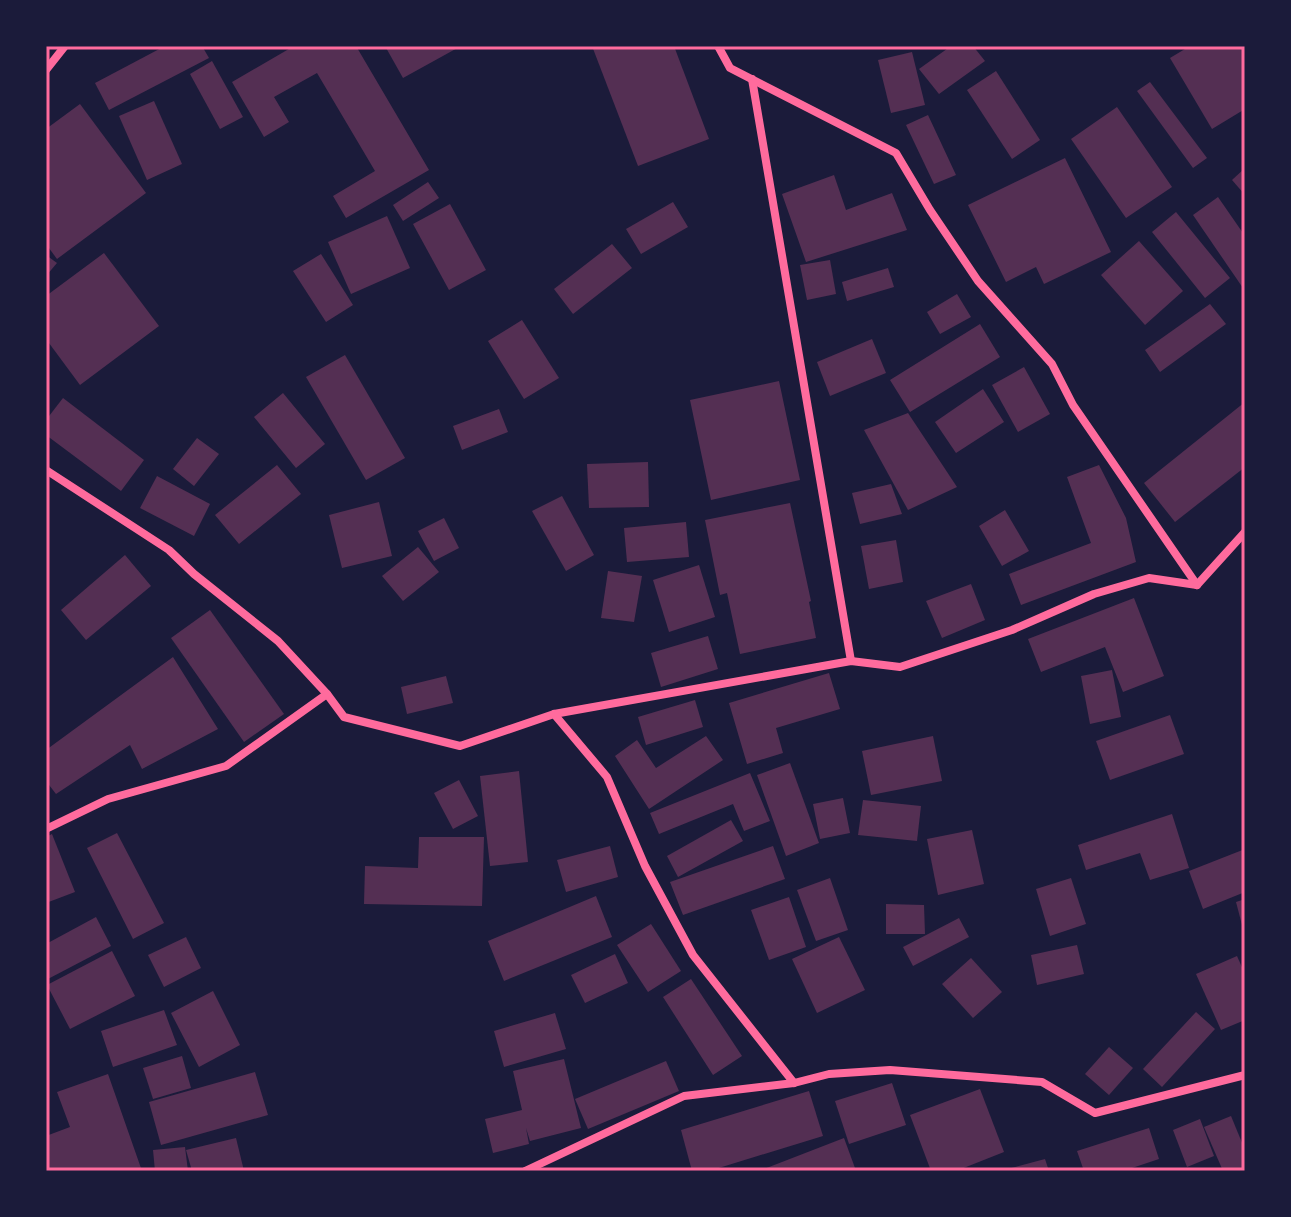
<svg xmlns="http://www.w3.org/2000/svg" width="1291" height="1217" font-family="'Noto Serif',serif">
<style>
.building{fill:#542f53}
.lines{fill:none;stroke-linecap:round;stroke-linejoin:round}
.minor{stroke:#ff6b9d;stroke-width:8}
.neatline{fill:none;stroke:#ff6b9d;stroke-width:3}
</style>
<rect width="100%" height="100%" fill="#1b1b3a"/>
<g class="building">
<polygon points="165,46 202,46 209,58 109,110 95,83"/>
<polygon points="294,46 356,46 429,170 346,218 333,196 375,171 317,73 274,97 289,122 264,137 232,82"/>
<polygon points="385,46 461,46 403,78"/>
<polygon points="592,46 674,46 709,139 638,166"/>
<polygon points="951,46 973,46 985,61 939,94 919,69"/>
<polygon points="1190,46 1245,46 1245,109 1212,129 1170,58"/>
<polygon points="912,52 925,105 891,113 878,60"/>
<polygon points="212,61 243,117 220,129 190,74"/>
<polygon points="996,71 1040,140 1012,159 967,90"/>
<polygon points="1150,82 1207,158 1193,168 1137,91"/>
<polygon points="154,101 182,164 147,180 119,116"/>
<polygon points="80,104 146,193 57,259 46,244 46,129"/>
<polygon points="1117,107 1172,187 1126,218 1071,139"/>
<polygon points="928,115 956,175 934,184 906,125"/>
<polygon points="1065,158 1111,252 1044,284 1036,267 1006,282 968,205"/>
<polygon points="1245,168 1245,195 1232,180"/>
<polygon points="834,175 846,210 892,193 907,230 806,262 782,194"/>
<polygon points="428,182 439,198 403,221 393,205"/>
<polygon points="1218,197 1245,236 1245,291 1193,215"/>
<polygon points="673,202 688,227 641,254 626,229"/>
<polygon points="450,204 486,270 449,290 413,224"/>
<polygon points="1176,212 1230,278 1205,298 1152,232"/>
<polygon points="387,216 410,268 351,294 328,242"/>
<polygon points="1139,241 1183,291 1145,325 1101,275"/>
<polygon points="612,244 632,268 573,314 554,289"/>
<polygon points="104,253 159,326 80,385 46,339 46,296"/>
<polygon points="321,254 353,305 326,322 293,271"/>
<polygon points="46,255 57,263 46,276"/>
<polygon points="830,260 836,294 807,300 800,265"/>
<polygon points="888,268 894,287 847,301 842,282"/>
<polygon points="957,294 971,317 940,334 927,312"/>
<polygon points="1210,304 1226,324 1160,372 1145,350"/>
<polygon points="522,320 559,378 524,399 488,341"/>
<polygon points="980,324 1000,357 910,412 890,380"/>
<polygon points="872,339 886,373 830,396 817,362"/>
<polygon points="345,355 405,458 366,480 306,377"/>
<polygon points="1024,367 1050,414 1018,432 992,385"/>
<polygon points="779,381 800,480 711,500 690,400"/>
<polygon points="983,389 1004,422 956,453 935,422"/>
<polygon points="283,393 325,444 296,468 254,417"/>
<polygon points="63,398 144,460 121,491 46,435 46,420"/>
<polygon points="1245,402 1245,467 1175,522 1144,483"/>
<polygon points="499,409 508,432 462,450 453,426"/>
<polygon points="908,413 957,487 908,510 864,430"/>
<polygon points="197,438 219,454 194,486 173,469"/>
<polygon points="648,462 649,507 589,508 587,464"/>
<polygon points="277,465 301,494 239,544 215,515"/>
<polygon points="1099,465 1126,518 1136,562 1021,605 1009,574 1091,543 1067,477"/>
<polygon points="157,476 210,504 194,536 140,508"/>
<polygon points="891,484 902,514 860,524 852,493"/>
<polygon points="562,496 594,555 566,571 532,511"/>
<polygon points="379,502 392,556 342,568 329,515"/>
<polygon points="790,503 811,601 809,602 816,638 740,654 727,593 720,595 705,520"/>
<polygon points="1005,510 1029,551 1002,566 979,526"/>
<polygon points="444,518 459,548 434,561 418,531"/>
<polygon points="686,522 689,557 627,562 624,528"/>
<polygon points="896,540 903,582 869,589 861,546"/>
<polygon points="418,547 439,572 403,601 382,576"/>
<polygon points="125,555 151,586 86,640 61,610"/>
<polygon points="699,565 715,617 669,632 653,580"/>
<polygon points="608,571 642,576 634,622 601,618"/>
<polygon points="971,584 985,620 942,638 926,601"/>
<polygon points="1134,598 1164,676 1123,692 1105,647 1041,672 1028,639"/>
<polygon points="210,610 284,714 244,742 171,638"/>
<polygon points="708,636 718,669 661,687 651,653"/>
<polygon points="173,657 218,729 142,769 130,745 56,794 46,781 46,750"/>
<polygon points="1112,670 1121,717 1090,724 1081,676"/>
<polygon points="829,673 840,709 776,728 783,753 747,764 729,703"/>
<polygon points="446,676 453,703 407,714 401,687"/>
<polygon points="695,700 703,727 646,745 638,717"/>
<polygon points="1170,715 1184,754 1110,780 1096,741"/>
<polygon points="706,736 723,760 649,809 615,756 637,740 656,768"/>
<polygon points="933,736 942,781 871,795 862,751"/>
<polygon points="790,763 819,843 786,856 757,775"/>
<polygon points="519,771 528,862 490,866 480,776"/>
<polygon points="750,773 770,821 744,831 733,804 659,834 650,813"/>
<polygon points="459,780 478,816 453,829 434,793"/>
<polygon points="843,798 850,833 820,839 813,804"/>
<polygon points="863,800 921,806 917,841 858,835"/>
<polygon points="1172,814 1189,868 1150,880 1140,853 1086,870 1078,845"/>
<polygon points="731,820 743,841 678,877 667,856"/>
<polygon points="972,830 984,884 938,895 927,839"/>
<polygon points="117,833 164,923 133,939 87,848"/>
<polygon points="52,834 75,892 46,903 46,837"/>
<polygon points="419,837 484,837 482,906 364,904 365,866 418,868"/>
<polygon points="610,846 618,877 566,892 557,860"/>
<polygon points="773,846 785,879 683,915 670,882"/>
<polygon points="1245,849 1245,892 1203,909 1189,871"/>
<polygon points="830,878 848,930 816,941 797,890"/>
<polygon points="1071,878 1086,924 1050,936 1036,889"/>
<polygon points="596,896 612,937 504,981 488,941"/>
<polygon points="789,897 806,947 769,960 751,910"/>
<polygon points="1245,899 1245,924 1242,925 1236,902"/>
<polygon points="886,904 924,905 925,934 886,934"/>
<polygon points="96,917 111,946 46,980 46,944"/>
<polygon points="959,918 969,937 913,966 903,947"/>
<polygon points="651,924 681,971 648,992 617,945"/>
<polygon points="186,937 201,968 164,987 148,955"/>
<polygon points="839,937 865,990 817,1013 792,959"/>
<polygon points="1077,945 1084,974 1037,985 1031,955"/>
<polygon points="112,951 135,996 70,1029 47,985"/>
<polygon points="615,954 628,983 585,1003 571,975"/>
<polygon points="1237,956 1245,974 1245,1020 1221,1030 1196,974"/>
<polygon points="971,958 1002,992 973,1018 942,984"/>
<polygon points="691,979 742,1056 713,1075 663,997"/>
<polygon points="213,991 240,1045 199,1067 171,1013"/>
<polygon points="164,1010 177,1045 113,1067 101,1031"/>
<polygon points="1196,1012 1215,1029 1162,1087 1143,1069"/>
<polygon points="555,1013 566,1049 504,1067 494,1031"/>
<polygon points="1109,1047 1133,1068 1109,1095 1085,1074"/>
<polygon points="182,1056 191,1088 153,1099 143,1068"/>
<polygon points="564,1059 581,1128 530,1141 526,1128 529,1144 493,1153 485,1119 522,1110 513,1071"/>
<polygon points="666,1061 679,1091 588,1129 575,1099"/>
<polygon points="255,1072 268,1115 161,1145 149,1102"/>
<polygon points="108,1074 142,1171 46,1171 46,1136 70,1127 57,1092"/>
<polygon points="892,1083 906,1125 849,1144 835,1101"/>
<polygon points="980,1089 1004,1152 956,1171 931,1171 910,1115"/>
<polygon points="809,1091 823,1136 709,1171 692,1171 681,1130"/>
<polygon points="1231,1116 1245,1150 1245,1171 1223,1171 1204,1127"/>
<polygon points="1200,1119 1214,1156 1187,1167 1173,1130"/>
<polygon points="1149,1128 1159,1159 1129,1169 1129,1171 1084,1171 1077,1151"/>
<polygon points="236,1138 244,1171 192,1171 186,1150"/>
<polygon points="844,1138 855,1168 849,1171 759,1171"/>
<polygon points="185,1147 188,1171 155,1171 153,1150"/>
<polygon points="1045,1159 1049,1171 1004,1171 1004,1170"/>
</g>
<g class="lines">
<g class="minor">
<polyline points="718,46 730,68 896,153 930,210 978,281 1052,364 1073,405 1197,585"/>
<polyline points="46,70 65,46"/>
<polyline points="752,79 851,661"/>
<polyline points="46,470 169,550 194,574 278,641 327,694 344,717 460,746 554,714 851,661 900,667 1012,630 1094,594 1149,578 1197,585"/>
<polyline points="1197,585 1245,532"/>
<polyline points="554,714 607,777 645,866 693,955 794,1083"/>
<polyline points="46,829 108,799 226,766 327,694"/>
<polyline points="525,1171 684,1096 794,1083 829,1074 890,1070 1042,1082 1095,1113 1245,1075"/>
</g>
</g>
<rect width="1291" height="1217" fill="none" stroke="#1b1b3a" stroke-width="96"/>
<rect x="48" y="48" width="1195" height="1121" class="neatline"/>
</svg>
